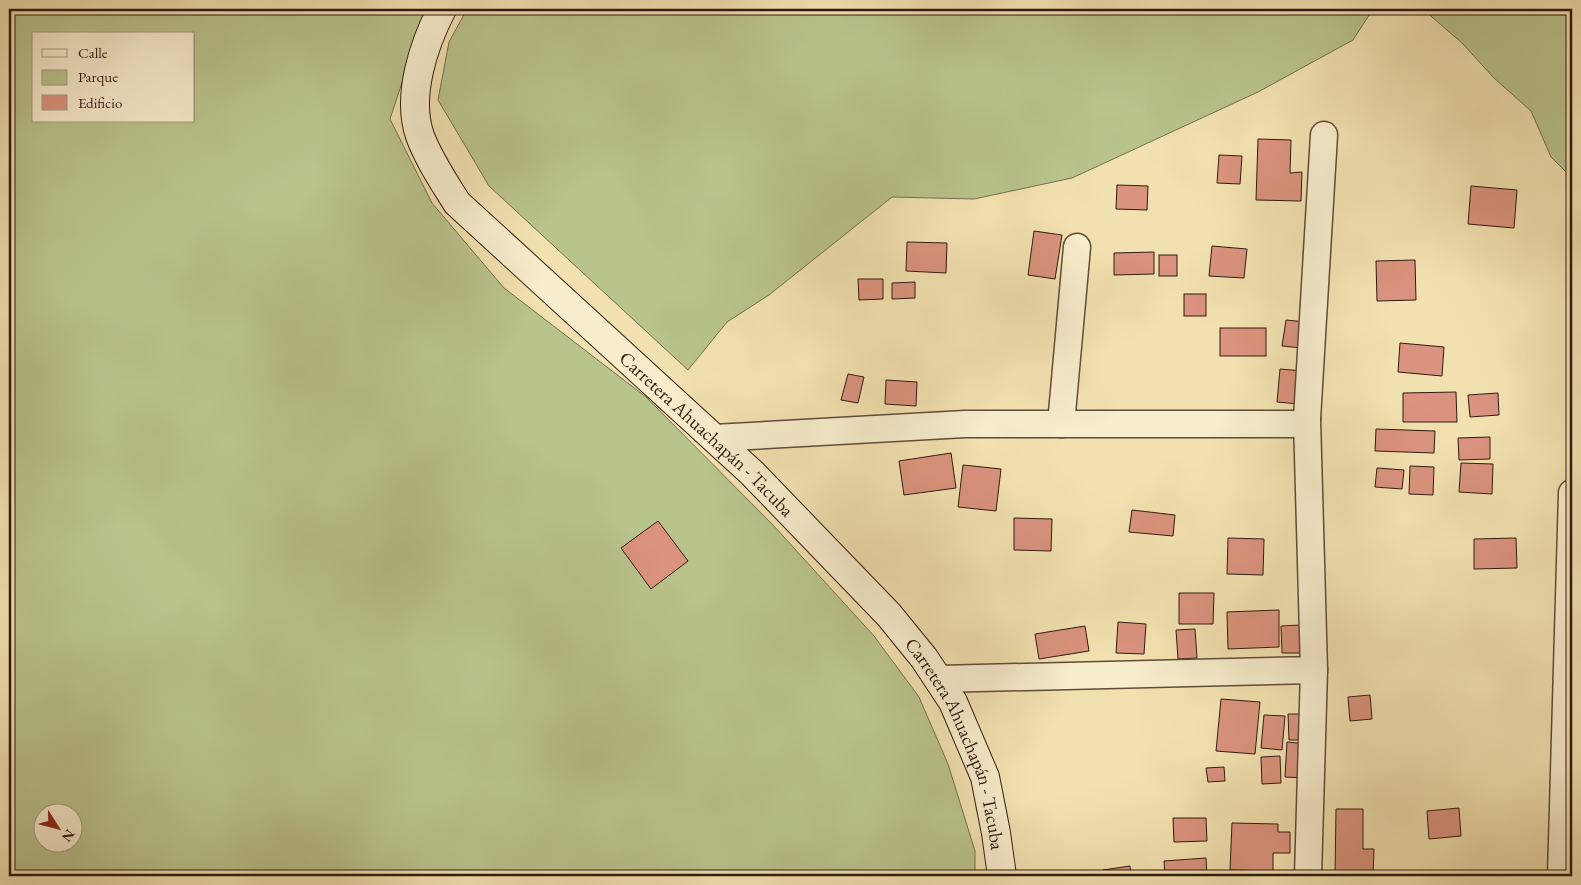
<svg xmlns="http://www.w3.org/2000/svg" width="1581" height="885" font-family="'EB Garamond',serif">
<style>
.green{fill:#b9c38c;stroke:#746e4e;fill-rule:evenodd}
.building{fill:#da937e;stroke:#301a10}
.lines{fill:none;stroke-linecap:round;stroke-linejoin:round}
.street-casing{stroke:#604c38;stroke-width:29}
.secondary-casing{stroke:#301a10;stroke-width:30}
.street{stroke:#f7eccc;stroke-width:26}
.secondary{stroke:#f7eccc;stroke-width:28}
.labels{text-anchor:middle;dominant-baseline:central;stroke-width:4.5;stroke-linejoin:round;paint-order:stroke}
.street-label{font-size:19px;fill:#301a10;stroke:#f7eccc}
</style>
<rect width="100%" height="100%" fill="#f2e1b0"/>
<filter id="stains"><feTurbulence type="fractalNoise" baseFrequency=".004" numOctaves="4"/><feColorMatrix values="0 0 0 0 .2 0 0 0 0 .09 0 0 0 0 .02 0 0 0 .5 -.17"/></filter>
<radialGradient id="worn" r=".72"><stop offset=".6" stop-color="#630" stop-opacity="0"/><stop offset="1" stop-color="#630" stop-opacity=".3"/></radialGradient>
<g class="green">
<path d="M9 9H426L390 119 432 203 504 288 646 397 773 525 874 636 919 697 948 764 975 851V876H9ZM34 34H194V121H34ZM42 812H72V842H42Z"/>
<polygon points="467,9 1373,9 1353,40 1258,92 1072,178 974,199 892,197 769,295 727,322 688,370 489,186 438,100 449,42"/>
<polygon points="1414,9 1572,9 1572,178 1551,157 1531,111 1494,78 1462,43 1425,11"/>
</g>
<g class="building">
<polygon points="1258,139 1291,140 1290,173 1302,172 1301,201 1256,200"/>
<polygon points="1219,155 1242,156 1240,184 1217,183"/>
<polygon points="1117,185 1148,186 1147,210 1116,209"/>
<polygon points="1471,186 1517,190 1514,228 1468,224"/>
<polygon points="1034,231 1062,235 1055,279 1028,275"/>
<polygon points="907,242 947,243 946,273 906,271"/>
<polygon points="1212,246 1247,249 1244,278 1209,276"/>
<polygon points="1154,252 1154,274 1114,275 1114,253"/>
<rect x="1159" y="255" width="18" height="21"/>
<polygon points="1415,260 1416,300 1377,301 1376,261"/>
<polygon points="858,279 883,279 883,299 859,300"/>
<polygon points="915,282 915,298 892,299 892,283"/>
<rect x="1184" y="294" width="22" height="22"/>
<polygon points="1286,320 1306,322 1302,348 1282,346"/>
<rect x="1220" y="328" width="46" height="28"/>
<polygon points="1400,343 1444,347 1442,376 1398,372"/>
<polygon points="1280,369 1303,371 1299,404 1277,402"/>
<polygon points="848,374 864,377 858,403 841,400"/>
<polygon points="886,380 917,382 916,406 885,404"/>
<polygon points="1456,392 1457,422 1403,422 1403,393"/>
<polygon points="1498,393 1499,415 1470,417 1468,395"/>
<polygon points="1376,429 1435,431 1434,453 1375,451"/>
<polygon points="1490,437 1490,459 1459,460 1458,438"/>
<polygon points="951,453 956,488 904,495 899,461"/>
<polygon points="1461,463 1493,464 1492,494 1459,492"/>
<polygon points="963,465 1001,469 996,511 958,507"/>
<polygon points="1410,466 1434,467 1433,495 1409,494"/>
<polygon points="1377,468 1404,470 1402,489 1375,487"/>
<polygon points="1132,510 1175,515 1173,536 1129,532"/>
<polygon points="1014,518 1052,519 1051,551 1014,550"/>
<polygon points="658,521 688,561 651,589 621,548"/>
<polygon points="1228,538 1264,539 1263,575 1227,574"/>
<polygon points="1516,538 1517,568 1474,569 1474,539"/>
<polygon points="1179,593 1214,593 1213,624 1179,624"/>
<polygon points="1279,610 1279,647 1228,649 1227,612"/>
<polygon points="1118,622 1146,624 1144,654 1116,653"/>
<polygon points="1300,625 1300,653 1282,653 1281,626"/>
<polygon points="1085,626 1089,651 1039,659 1035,634"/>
<polygon points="1195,629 1197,658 1178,659 1176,630"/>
<polygon points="1370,695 1372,719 1350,721 1348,697"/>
<polygon points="1221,699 1260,702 1255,754 1216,751"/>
<polygon points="1288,714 1304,714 1305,740 1289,740"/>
<polygon points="1264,715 1285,716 1282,750 1261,748"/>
<polygon points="1287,742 1307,744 1304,778 1285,777"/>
<polygon points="1280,756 1281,783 1262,784 1261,757"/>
<polygon points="1224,767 1225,781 1208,782 1206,768"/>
<polygon points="1459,808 1461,836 1429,839 1427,811"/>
<polygon points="1336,809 1363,809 1363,849 1374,849 1373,876 1335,876"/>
<polygon points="1173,818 1206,818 1207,841 1174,842"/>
<polygon points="1232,823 1278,824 1278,832 1290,832 1290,853 1273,853 1273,871 1230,870"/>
<polygon points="1206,858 1207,876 1165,876 1164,861"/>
<polygon points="1130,866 1131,876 1104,876 1103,870"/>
</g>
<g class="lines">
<defs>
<g id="street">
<polyline points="1061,424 1077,247"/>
<polyline points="714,438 965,424 1299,424 1307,419 1324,135"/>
<polyline points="938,679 1314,670 1307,419"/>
<polyline points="1308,876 1314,670"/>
<polyline points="1561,876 1572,493"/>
</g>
<g id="secondary">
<path id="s1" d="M442 9C424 44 406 96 420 136 429 160 444 182 457 203L752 473 889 615 924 658 953 702 985 777 996 833 1002 876"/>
</g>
</defs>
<use href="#street" class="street-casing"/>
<use href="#secondary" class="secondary-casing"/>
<use href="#street" class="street"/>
<use href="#secondary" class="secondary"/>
</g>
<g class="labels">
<g class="street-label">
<text stroke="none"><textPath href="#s1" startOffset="549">Carretera Ahuachapán - Tacuba</textPath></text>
<text stroke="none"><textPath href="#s1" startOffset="954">Carretera Ahuachapán - Tacuba</textPath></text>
</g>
</g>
<rect width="1581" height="885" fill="none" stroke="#f2e1b0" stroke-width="30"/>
<rect x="10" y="10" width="1561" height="865" fill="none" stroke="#301a10" stroke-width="2.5"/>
<rect x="15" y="15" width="1551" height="855" fill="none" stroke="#301a10"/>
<rect x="32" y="32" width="162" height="90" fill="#f7eccc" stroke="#a79881"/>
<rect x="42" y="49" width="25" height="8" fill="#f7eccc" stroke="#a79881"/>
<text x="78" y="58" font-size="15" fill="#301a10">Calle</text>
<rect x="42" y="70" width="25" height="15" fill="#b9c38c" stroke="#a79881"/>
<text x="78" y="82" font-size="15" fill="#301a10">Parque</text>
<rect x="42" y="95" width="25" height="15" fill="#da937e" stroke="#a79881"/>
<text x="78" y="108" font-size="15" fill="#301a10">Edificio</text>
<g transform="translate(58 828) rotate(126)"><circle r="24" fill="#f7eccc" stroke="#a79881"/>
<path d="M0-4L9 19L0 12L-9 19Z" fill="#8f2418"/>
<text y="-8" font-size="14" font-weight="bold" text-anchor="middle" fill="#301a10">N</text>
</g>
<rect width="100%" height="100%" filter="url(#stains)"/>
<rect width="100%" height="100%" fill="url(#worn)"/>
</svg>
